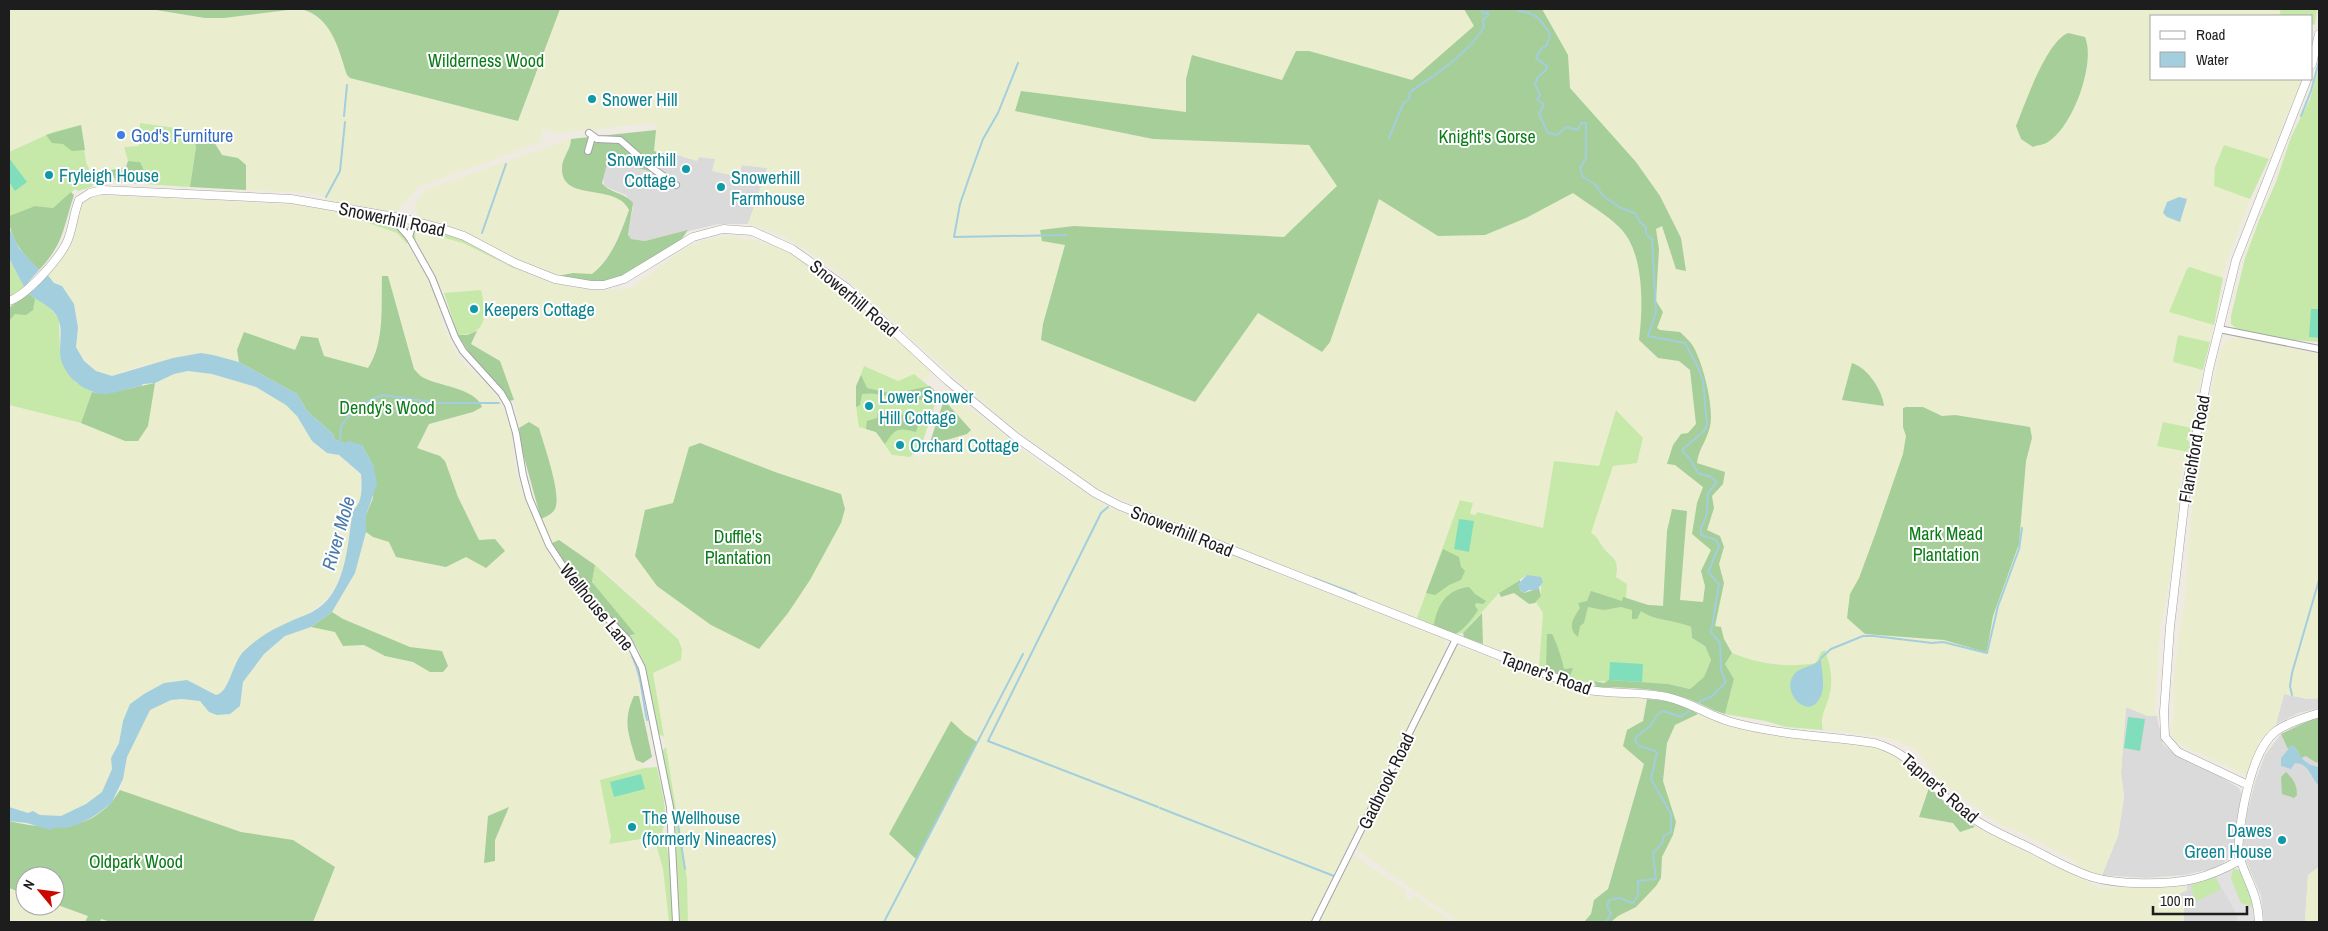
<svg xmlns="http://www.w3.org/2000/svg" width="2328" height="931" font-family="'Archivo Narrow',sans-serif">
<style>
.residential{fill:#dbdada}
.farmland{fill:#eaeece;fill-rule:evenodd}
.grass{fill:#c6e9a9}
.forest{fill:#a6ce98}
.pitch{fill:#81debd}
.parking{fill:#e1e1e1}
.water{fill:#a3cedd}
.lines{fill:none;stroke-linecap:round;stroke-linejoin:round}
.stream{stroke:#a3cedd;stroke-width:2}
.minor-casing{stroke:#a4a4a4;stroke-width:8}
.tertiary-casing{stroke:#a4a4a4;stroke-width:9}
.minor{stroke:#fff;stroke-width:6}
.tertiary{stroke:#fff;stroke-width:8}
.culture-dot{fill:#0f9aa8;stroke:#fff;stroke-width:2}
.shop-dot{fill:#3f7fe0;stroke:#fff;stroke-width:2}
.labels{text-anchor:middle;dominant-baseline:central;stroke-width:4;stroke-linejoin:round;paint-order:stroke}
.park-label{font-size:18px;fill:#0b7c18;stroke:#fff}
.culture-label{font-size:18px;fill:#0d838f;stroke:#fff;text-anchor:start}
.shop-label{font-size:18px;fill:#366cbe;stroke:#fff;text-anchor:start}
.street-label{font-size:18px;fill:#1d1d1d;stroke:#fff}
.water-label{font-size:19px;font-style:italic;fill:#4a78ad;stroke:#fff}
</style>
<rect width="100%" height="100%" fill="#efebe3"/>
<g class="residential">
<polygon points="672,153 690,159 699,157 715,159 738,177 742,165 768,168 748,224 719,224 645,241 631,239 628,236 633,207 626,195 604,186 603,177 606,162 611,160 660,166 665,154"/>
<polygon points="2284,694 2308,699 2319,698 2319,708 2299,713 2276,724"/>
<polygon points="2126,707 2148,716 2157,716 2163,744 2175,755 2216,774 2239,788 2242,794 2233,855 2216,868 2184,875 2146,878 2102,875 2118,836 2124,797 2121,772"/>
<polygon points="2319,718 2319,867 2308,875 2305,922 2264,922 2261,896 2242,851 2247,813 2256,779 2265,755 2281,734 2297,725"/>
<polygon points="2237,869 2240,871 2254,905 2255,922 2184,922 2184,908 2179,894 2187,890 2187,885"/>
</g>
<g class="farmland">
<polygon points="9,9 150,9 205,18 301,9 307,10 330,28 347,75 518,121 560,9 2281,9 2279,16 2152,16 2152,79 2302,79 2269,159 2224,145 2215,167 2214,186 2250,199 2226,263 2210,342 2178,336 2173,362 2203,370 2192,428 2163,422 2157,445 2188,452 2181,474 2175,550 2160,628 2155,711 2157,716 2148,716 2126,707 2121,772 2124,797 2118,836 2102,875 2083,869 2070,858 2016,830 2002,826 1942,783 1915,749 1891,739 1878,736 1823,730 1821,720 1828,699 1821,652 1816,663 1797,667 1749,660 1732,653 1724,639 1691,627 1663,606 1648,605 1626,598 1616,577 1618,567 1614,557 1602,546 1598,538 1591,533 1613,466 1637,463 1643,438 1616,410 1599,466 1554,462 1543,529 1477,512 1477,515 1470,514 1460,501 1417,618 1180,525 1099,490 1008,424 914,341 861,291 823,261 783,236 748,224 767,168 742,165 739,177 712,171 715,159 699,157 697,161 672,153 654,151 655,123 558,133 542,129 541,142 418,187 396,213 327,200 323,196 311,193 246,190 246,165 238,158 222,155 208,132 140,123 139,146 124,147 128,161 127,167 112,176 116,182 106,180 94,181 86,162 85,145 53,132 9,152"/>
<polygon points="571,139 571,147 563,161 605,194 615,196 625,203 629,210 611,252 599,268 592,274 573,273 557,276 533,268 442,224 419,219 415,204 425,190"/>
<path d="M102 195 300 205 334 211 398 233 407 244 429 280 438 300 444 328 456 354 470 370 489 386 502 406 512 434 515 469 525 500 551 553 574 587 622 639 632 659 639 679V696L652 757 643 763 644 768 600 780 611 837 609 843 654 836 663 869 669 922H9V821L32 826 110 806 120 790 127 757 136 735 150 710 157 706 171 700 182 699H194L200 701 204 706 241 700 243 682 264 654 285 636 311 627 351 582 355 573 377 484 239 362 201 353 135 368 112 376 96 371 84 361 76 347 78 328 76 310 58 284 54 283 47 274 60 261 72 244 81 204 90 198ZM25 876H55V906H25Z"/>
<polygon points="419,230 463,243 499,262 553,283 580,289 601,291 632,288 683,249 704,240 729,236 757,241 790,251 858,303 932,373 924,380 914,374 898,381 864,367 856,386 876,431 892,455 910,457 914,455 919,459 929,449 929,445 967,434 970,430 944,400 949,389 971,409 1037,461 1108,507 1444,639 1447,648 1310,922 688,922 687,879 653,673 660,671 678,639 608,574 559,540 552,543 538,511 523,453 516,407 500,361 471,344 477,331 481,290 444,293 416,241 415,233"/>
<polygon points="2233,338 2247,339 2319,354 2319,698 2308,699 2284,694 2276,724 2259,741 2249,775 2246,775 2177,743 2170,732 2174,714 2173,688 2179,635 2184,607 2194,480 2198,472 2199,459 2218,359 2224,343"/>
<polygon points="188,371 212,374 262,389 286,405 297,416 312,441 327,453 339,455 361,475 361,497 352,515 347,556 341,574 329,597 310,613 267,632 242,653 222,693 216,695 207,689 164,683 144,694 123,721 119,743 111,758 112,768 102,792 86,804 61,816 40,815 33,811 28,813 13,809 9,807 9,405 80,423 92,392 104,394 155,383 174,374"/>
<polygon points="1499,593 1501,597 1514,593 1536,602 1543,613 1539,666 1483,644 1482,613"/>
<polygon points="1456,647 1464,648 1580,693 1580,696 1584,698 1587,695 1647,699 1643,722 1627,730 1623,746 1644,764 1608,889 1594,900 1591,914 1584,922 1459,922 1359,851 1358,845"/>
<polygon points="1698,714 1728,726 1771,736 1883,748 1904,760 1904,765 1907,769 1913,770 1929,788 1919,817 1953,823 1960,832 1975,827 2100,888 2187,885 2187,890 2179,894 2184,908 2184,922 1611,922 1618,916 1636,907 1661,878 1662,857 1673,835 1676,822 1663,781 1667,743 1674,725"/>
<polygon points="1353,856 1365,861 1364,863 1368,866 1406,890 1405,897 1408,900 1415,896 1452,922 1319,922"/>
<polygon points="2319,867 2319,922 2305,922 2308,875"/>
</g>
<g class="grass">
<polygon points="2281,9 2317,9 2315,25 2312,24 2312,16 2279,16"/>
<polygon points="2319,67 2319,342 2283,339 2237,329 2231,324 2231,316 2245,258 2260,218 2276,182 2291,137 2310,99"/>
<polygon points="140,123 191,130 196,147 190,187 143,184 145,179 140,162 128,161 124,147 139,146"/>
<polygon points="81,125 86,162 94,181 92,187 78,191 75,189 53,208 35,206 9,216 9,152 53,132"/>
<polygon points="2224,145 2269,159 2250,199 2214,186 2215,167"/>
<path d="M334 209C367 215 387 212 408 241L407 244 397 233 334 211Z"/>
<polygon points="426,227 453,235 525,274 463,243 419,231 415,233 416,241 413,236 413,232 418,228"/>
<polygon points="9,258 24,287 11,296 9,296"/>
<polygon points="2190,267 2223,278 2214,325 2169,312 2187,269"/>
<path d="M481 290C486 313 489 335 458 335L444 293Z"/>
<polygon points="28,293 49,307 59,319 60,353 75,382 92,392 81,423 9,405 9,308"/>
<polygon points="2178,335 2210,342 2203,370 2173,362"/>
<path d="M864 366 898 381 914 374 936 392 937 398 921 447 910 457 892 455 876 432 859 427C855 401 854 391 864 366Z"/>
<path d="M1616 410 1643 438 1637 463 1613 466 1591 533C1598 537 1598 540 1602 546 1611 559 1620 556 1616 577L1627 584 1626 598 1648 605 1664 606 1662 620 1680 622 1691 627 1692 638 1705 646 1711 660 1704 677 1690 689 1668 684 1595 681 1594 684 1569 679 1539 666 1543 613 1536 602 1541 596V586L1527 575 1499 593 1463 633 1455 634 1417 618 1460 500 1473 503 1470 514 1476 515 1477 512 1543 528 1554 461 1599 466Z"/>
<polygon points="2163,422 2192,428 2186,439 2190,442 2188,452 2157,446"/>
<path d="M595 565 678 639 682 649 681 660 653 673 664 737 659 734C647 700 653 665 629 636L634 635 592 582Z"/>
<path d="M1825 650C1831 667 1834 683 1828 700 1824 712 1820 718 1823 730L1786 727 1765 721 1725 714 1734 679 1725 664 1732 653C1758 664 1788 668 1816 663L1821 652Z"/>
<polygon points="666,747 687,879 688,922 678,922 672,800 662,757 663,750"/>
<path d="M657 767C660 784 666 802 665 820 665 825 662 829 662 836 672 846 672 905 673 922H669L663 869 654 837 609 844 611 837 600 780 644 768Z"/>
<path d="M2233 868C2245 871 2253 896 2253 907L2241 903 2231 879Z"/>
<polygon points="2215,876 2221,889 2195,902 2191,883"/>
</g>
<g class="forest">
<polygon points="150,9 296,9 224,18 205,18"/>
<path d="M301 9H560L518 121 350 78 347 75C338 48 332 17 301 9Z"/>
<path d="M1464 9H1542L1568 55 1570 88 1636 162 1660 196 1681 238 1686 271 1676 269 1662 226 1656 229 1659 249 1656 301 1663 312 1657 328 1660 330 1680 332C1684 336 1690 341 1693 346 1703 363 1716 412 1709 430 1705 444 1699 448 1697 463L1725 472 1723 484 1712 496 1714 508 1707 530 1720 536 1724 547 1719 564 1724 583 1715 626 1721 627 1724 639 1732 653 1725 664 1734 679 1725 714C1711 710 1699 702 1685 698 1656 687 1626 688 1596 687L1594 681 1604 683 1609 680 1668 684 1690 689 1704 677 1711 660 1705 646 1692 638 1691 627C1673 619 1657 622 1641 611L1637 619H1632V610L1621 607 1604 610 1588 607 1584 623 1580 626 1578 637C1566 627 1574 618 1580 608L1578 603 1587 601 1591 591 1622 601 1623 597 1648 605 1663 606 1667 531 1672 509 1687 511 1680 600 1703 602 1705 586 1701 571 1711 550 1692 534 1697 503 1703 487 1675 465 1667 464 1673 445 1681 434 1688 433 1696 424 1690 370 1679 361 1658 358 1639 340C1643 308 1645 251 1619 227 1606 214 1588 204 1573 193L1526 218 1485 235 1438 236 1379 199 1330 342 1322 352 1258 313 1195 402 1041 340 1043 324 1065 245 1042 241 1040 230 1074 226 1284 237 1337 186 1309 145 1153 139 1015 111 1021 91 1186 112V79L1192 55 1282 80 1296 51H1309L1412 80 1474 26Z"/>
<path d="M2068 33 2085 37C2096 63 2073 127 2048 142 2044 145 2037 145 2033 147L2021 139 2016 126C2025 104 2046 42 2068 33Z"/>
<polygon points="81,125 85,150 72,151 63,144 52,143 46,135"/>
<polygon points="191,130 208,132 222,155 238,158 246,165 246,190 190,187 196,147"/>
<path d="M656 130 654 151 665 154 658 170 653 172 608 160 602 183C608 193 625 192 633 203L628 235 631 239 645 241 688 230 681 240C664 250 624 280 607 282 590 284 574 279 557 276L573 273 592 274C611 260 621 233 629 210 617 182 561 203 562 168 562 157 571 150 571 139Z"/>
<polygon points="128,161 140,162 145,173 143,184 116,182 111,170 126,167"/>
<path d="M71 192 74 195C63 228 64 244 39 270 24 254 9 240 9 216L35 206 53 208Z"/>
<path d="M382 276H388L414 369C416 371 419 375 422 377 437 386 476 388 482 407L473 412 429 424 417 448 440 456 445 461 458 497 479 540 495 539 505 551 486 568 466 557 446 567 396 557 389 542 373 537 366 532V515L373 498 374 467 362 445 344 443 334 439 333 434 307 411 297 394 239 362 237 350 244 332 295 350 301 336 318 338 324 356 368 368C385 342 381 306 382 276Z"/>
<polygon points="28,293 35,299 33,310 26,315 15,314 9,321 9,308"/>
<polygon points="477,331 471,344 500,361 514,400 510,401 475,362 458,335 467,335"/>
<path d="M1852 363C1868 368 1882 390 1884 406L1842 400Z"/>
<path d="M861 375 867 388 893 394 930 386C936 392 939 395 935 404 921 399 909 398 895 397 883 396 875 392 862 394L860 405 856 407V386Z"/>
<polygon points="155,383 148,426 138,441 125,441 81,423 92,392 104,394"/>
<polygon points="944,400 971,430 967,434 929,445"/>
<polygon points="1906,407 1923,407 1942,416 1955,415 2030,427 2032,438 2026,461 2019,544 1993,616 1987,650 1985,652 1944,640 1865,634 1847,618 1850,594 1859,578 1876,532 1903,454 1906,436 1903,427 1903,408"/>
<path d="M889 411 920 419 916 432C898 427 895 429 885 444L876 432 866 429 867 421 877 418 878 412Z"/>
<path d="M529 422 539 428C544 445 560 490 556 506 554 514 547 516 541 519L523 453 519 428Z"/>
<polygon points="700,443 775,472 841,494 845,509 841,523 810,580 788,613 759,649 711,625 657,586 635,556 645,510 673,503 689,447"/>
<polygon points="559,540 595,565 592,582 635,634 629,636 582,587 555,548 552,543"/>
<polygon points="1443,549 1459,557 1461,567 1465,571 1461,580 1449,585 1435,595 1426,593"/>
<polygon points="1520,580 1520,590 1524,593 1539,588 1541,596 1535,603 1529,604 1514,593 1501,597 1499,593"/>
<path d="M1469 587 1475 594 1486 601 1483 604 1476 603 1475 606 1478 610C1473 618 1464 630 1455 634L1434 625C1437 605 1447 589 1469 587Z"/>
<polygon points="332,612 343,619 410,647 442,651 448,666 443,672 430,672 413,662 385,656 364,645 343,646 335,632 311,627"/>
<polygon points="1482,613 1483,644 1464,637 1463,633"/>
<path d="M1547 634H1552C1556 641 1563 661 1564 669L1573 668 1569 679 1548 671 1546 668Z"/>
<path d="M634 696H639L652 757 643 763 636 760C629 735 622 721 634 696Z"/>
<polygon points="1647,699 1678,702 1698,714 1675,725 1667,743 1663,781 1676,822 1673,835 1662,857 1661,878 1656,886 1636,907 1618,916 1611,922 1584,922 1591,914 1594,900 1608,889 1644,764 1623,746 1627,730 1643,721"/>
<polygon points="2317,717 2319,718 2319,763 2315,762 2306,756 2301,758 2297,750 2291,746 2288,749 2281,734"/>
<polygon points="951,721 965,734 977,742 916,859 889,834"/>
<path d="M2286 772C2293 779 2297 784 2297 795L2294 798 2282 794 2281 777Z"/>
<polygon points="1929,788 1951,809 1975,827 1960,832 1953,823 1919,817"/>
<path d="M120 790 241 832 293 840 335 867 313 922H111L101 919 100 922H85L88 916 55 904V876H25V894L9 888V821C52 831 94 833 120 790Z"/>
<polygon points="509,807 495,840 495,861 484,863 488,816"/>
</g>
<g class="pitch">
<polygon points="9,158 27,182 15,191 9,182"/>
<polygon points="2311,309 2319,309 2319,338 2309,337"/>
<polygon points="1459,519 1474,521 1469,552 1454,549"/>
<polygon points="1610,662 1643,664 1642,682 1609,680"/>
<polygon points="2128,717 2145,719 2140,751 2124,748"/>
<polygon points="641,774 645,789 614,797 610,782"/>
</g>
<polygon class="parking" points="2233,868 2231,878 2233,884 2241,903 2253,907 2255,922 2238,922 2236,913 2215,876"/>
<g class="water">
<polygon points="2179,197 2187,199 2180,222 2167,217 2163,213 2167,202"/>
<polygon points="9,228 19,248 39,270 24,287 9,258"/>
<path d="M47 274 54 283 62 286 74 304 78 328 76 347 84 361 96 371 112 376 173 358 201 353 213 355 239 362 297 394 307 411 333 434 334 439 344 443 349 441 362 445 374 467 377 484 366 515V532L355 573 332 612 311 627 285 636 264 654 243 682 240 706 230 714 217 715 209 712 200 701 182 699 171 700 150 710 127 757 123 779 110 806 108 805C100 814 81 824 70 827 63 829 56 826 50 830L27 823 9 821V807L28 813 33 811 40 815 61 816 86 804 102 792 112 769 111 758 119 743 123 721 130 704 144 694 164 683 187 680 216 695C229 693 232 664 243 652 262 633 283 624 308 614 347 598 347 545 353 510 363 503 362 486 361 474L339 455 327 453 312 441 297 416 286 405 256 387 212 374 188 371 174 374 155 383 143 384 140 387C127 387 114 395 102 394 81 391 60 373 60 351 60 341 62 330 59 321 55 307 38 302 28 293Z"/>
<polygon points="1527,575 1541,577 1543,582 1537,590 1529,590 1524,593 1519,589 1518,584"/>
<path d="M1821 658C1821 669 1825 682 1822 693 1811 725 1781 693 1793 676 1799 666 1814 668 1821 658Z"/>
<path d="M2291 746H2295C2300 758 2306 765 2319 767V786C2311 778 2309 763 2295 763L2291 769 2281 766V758Z"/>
</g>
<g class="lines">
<g class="stream">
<path d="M1518 9 1519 11C1536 13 1541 20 1550 34L1547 45 1541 49 1536 58 1547 66 1546 70 1538 77 1535 84 1540 95 1537 100 1544 104 1539 114 1548 133 1557 135 1566 127 1578 130 1581 123H1586V158L1580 168 1583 177 1596 185 1603 196 1621 208 1635 213 1640 222 1646 227V234L1652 239 1656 312 1648 336 1685 343 1697 365 1703 381 1707 425 1704 431 1683 449V452L1690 459 1698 473 1711 477 1717 482 1708 493 1707 514 1701 528V535L1716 540 1719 546 1708 572 1719 584 1711 632 1720 643 1721 670 1726 682 1712 696 1699 702"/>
<polyline points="1018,63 998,113 983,139 970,175 960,204 954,237 1066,235"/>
<polyline points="344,116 347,85"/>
<polyline points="2301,116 2311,91 2319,62"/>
<path d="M1389 138 1404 102 1409 99 1410 92C1437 73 1466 56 1484 27L1483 19 1488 16V12L1484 14 1482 12 1483 9"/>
<polyline points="326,197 340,171 345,122"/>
<polyline points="482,233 506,164"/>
<polyline points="340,443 341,426 348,417 357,407 382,395 439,403 499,403"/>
<polyline points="1108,507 1101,513 988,741 1158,807"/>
<polyline points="1313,578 1356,594"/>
<path d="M632 656C642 676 642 698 647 720"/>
<polyline points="1821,658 1831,649 1863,636 1874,636 1932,643 1943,642 1987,653 1998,606 2019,549 2022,528"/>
<polyline points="2292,695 2290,686 2292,673 2319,580"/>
<polyline points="1160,808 1334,876"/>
<polyline points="677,818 685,869"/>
<polyline points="884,922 1023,654"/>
<polyline points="1606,922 1611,914 1607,906 1609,900 1619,898 1633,903 1638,896 1638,881 1656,879 1653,853 1662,843 1664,836 1671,832 1671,814 1651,779 1657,753 1655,751 1639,746 1635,740 1636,737 1650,726 1658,714 1663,711 1681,717 1689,711"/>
</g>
<defs>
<g id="minor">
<polyline points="589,133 597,139 620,140 652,168 676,185"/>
<polyline points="588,151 592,137"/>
<polyline points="391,217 409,237 432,278 455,337 463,351 501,393 508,405 516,433 523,475 529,498 549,545 574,583 628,640 642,668 670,807 676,922"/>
<polyline points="409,237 411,230 418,222"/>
<polyline points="2219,329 2319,349"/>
<polyline points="1315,922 1456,639"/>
</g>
<g id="tertiary">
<polyline points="2312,64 2319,34"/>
<path d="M9 301C27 295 57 261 66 244 73 231 73 214 79 200L90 193 102 190 291 199 406 219 440 228 464 236 515 263 555 279 591 285H604L624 279 693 237 723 229 752 231 792 249 847 288 948 381 1016 437 1095 493 1118 505 1584 689C1611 695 1640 691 1667 697 1690 702 1709 716 1731 722 1778 735 1827 736 1874 743 1917 755 1924 782 1957 807 1979 825 2005 836 2030 848 2050 858 2070 870 2092 877 2118 885 2167 885 2194 879 2211 875 2226 868 2240 860"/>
<polyline points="2248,785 2178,752 2165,737 2164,712 2170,627 2186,489 2209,369 2236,260 2307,79"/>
<path d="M2259 922C2258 891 2244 878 2238 851 2240 819 2250 751 2276 731 2288 722 2305 718 2319 713"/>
</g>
</defs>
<use href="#minor" class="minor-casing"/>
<use href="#tertiary" class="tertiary-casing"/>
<use href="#minor" class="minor"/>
<use href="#tertiary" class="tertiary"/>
</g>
<g class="culture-dot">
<circle cx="592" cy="99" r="5"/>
<circle cx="686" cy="169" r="5"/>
<circle cx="49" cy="175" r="5"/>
<circle cx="721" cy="187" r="5"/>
<circle cx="474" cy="309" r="5"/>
<circle cx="869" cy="406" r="5"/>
<circle cx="900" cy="445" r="5"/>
<circle cx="632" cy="827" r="5"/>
<circle cx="2282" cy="840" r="5"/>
</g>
<circle class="shop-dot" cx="121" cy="135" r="5"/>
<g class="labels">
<g class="park-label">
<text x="486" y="60">Wilderness Wood</text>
<text x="1487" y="136">Knight's Gorse</text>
<text x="387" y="407">Dendy's Wood</text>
<text x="1946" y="533">Mark Mead<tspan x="1946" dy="21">Plantation</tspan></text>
<text x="738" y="536">Duffle's<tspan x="738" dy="21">Plantation</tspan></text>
<text x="136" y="861">Oldpark Wood</text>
</g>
<g class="culture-label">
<text x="602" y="99">Snower Hill</text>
<text x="676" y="159" text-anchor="end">Snowerhill<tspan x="676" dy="21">Cottage</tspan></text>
<text x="59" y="175">Fryleigh House</text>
<text x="731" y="177">Snowerhill<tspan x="731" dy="21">Farmhouse</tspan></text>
<text x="484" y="309">Keepers Cottage</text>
<text x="879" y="396">Lower Snower<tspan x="879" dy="21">Hill Cottage</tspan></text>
<text x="910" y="445">Orchard Cottage</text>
<text x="642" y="817">The Wellhouse<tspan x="642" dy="21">(formerly Nineacres)</tspan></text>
<text x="2272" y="830" text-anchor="end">Dawes<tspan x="2272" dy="21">Green House</tspan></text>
</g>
<g class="shop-label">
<text x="131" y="135">God's Furniture</text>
</g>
<g class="street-label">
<text transform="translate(392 219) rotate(12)">Snowerhill Road</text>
<text transform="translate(854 298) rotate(40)">Snowerhill Road</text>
<text transform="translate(2194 449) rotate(-80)">Flanchford Road</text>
<text transform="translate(1182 531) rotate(22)">Snowerhill Road</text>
<text transform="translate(597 607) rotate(51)">Wellhouse Lane</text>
<text transform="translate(1546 673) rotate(20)">Tapner's Road</text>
<text transform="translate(1386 781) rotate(-64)">Gadbrook Road</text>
<text transform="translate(1940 788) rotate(41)">Tapner's Road</text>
</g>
<g class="water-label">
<text transform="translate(338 533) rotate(-74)">River Mole</text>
</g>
</g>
<rect width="2328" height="931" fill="none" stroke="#1d1d1d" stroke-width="20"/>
<rect x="2150" y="15" width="162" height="65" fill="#ffffff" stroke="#a5a5a5"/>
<rect x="2160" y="31" width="25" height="8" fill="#ffffff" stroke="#a5a5a5"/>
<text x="2196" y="40" font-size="15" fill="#1d1d1d">Road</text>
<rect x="2160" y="52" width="25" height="15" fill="#a3cedd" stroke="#a5a5a5"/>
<text x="2196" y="65" font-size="15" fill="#1d1d1d">Water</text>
<g transform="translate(40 891) rotate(299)"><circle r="24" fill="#ffffff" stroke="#a5a5a5"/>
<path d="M0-4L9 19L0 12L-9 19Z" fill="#cb0700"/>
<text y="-8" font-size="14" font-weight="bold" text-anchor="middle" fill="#1d1d1d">N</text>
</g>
<path d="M2153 906v8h94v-8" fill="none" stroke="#1d1d1d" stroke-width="2.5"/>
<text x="2160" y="906" font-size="15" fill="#1d1d1d" stroke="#ffffff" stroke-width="4" paint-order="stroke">100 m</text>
</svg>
